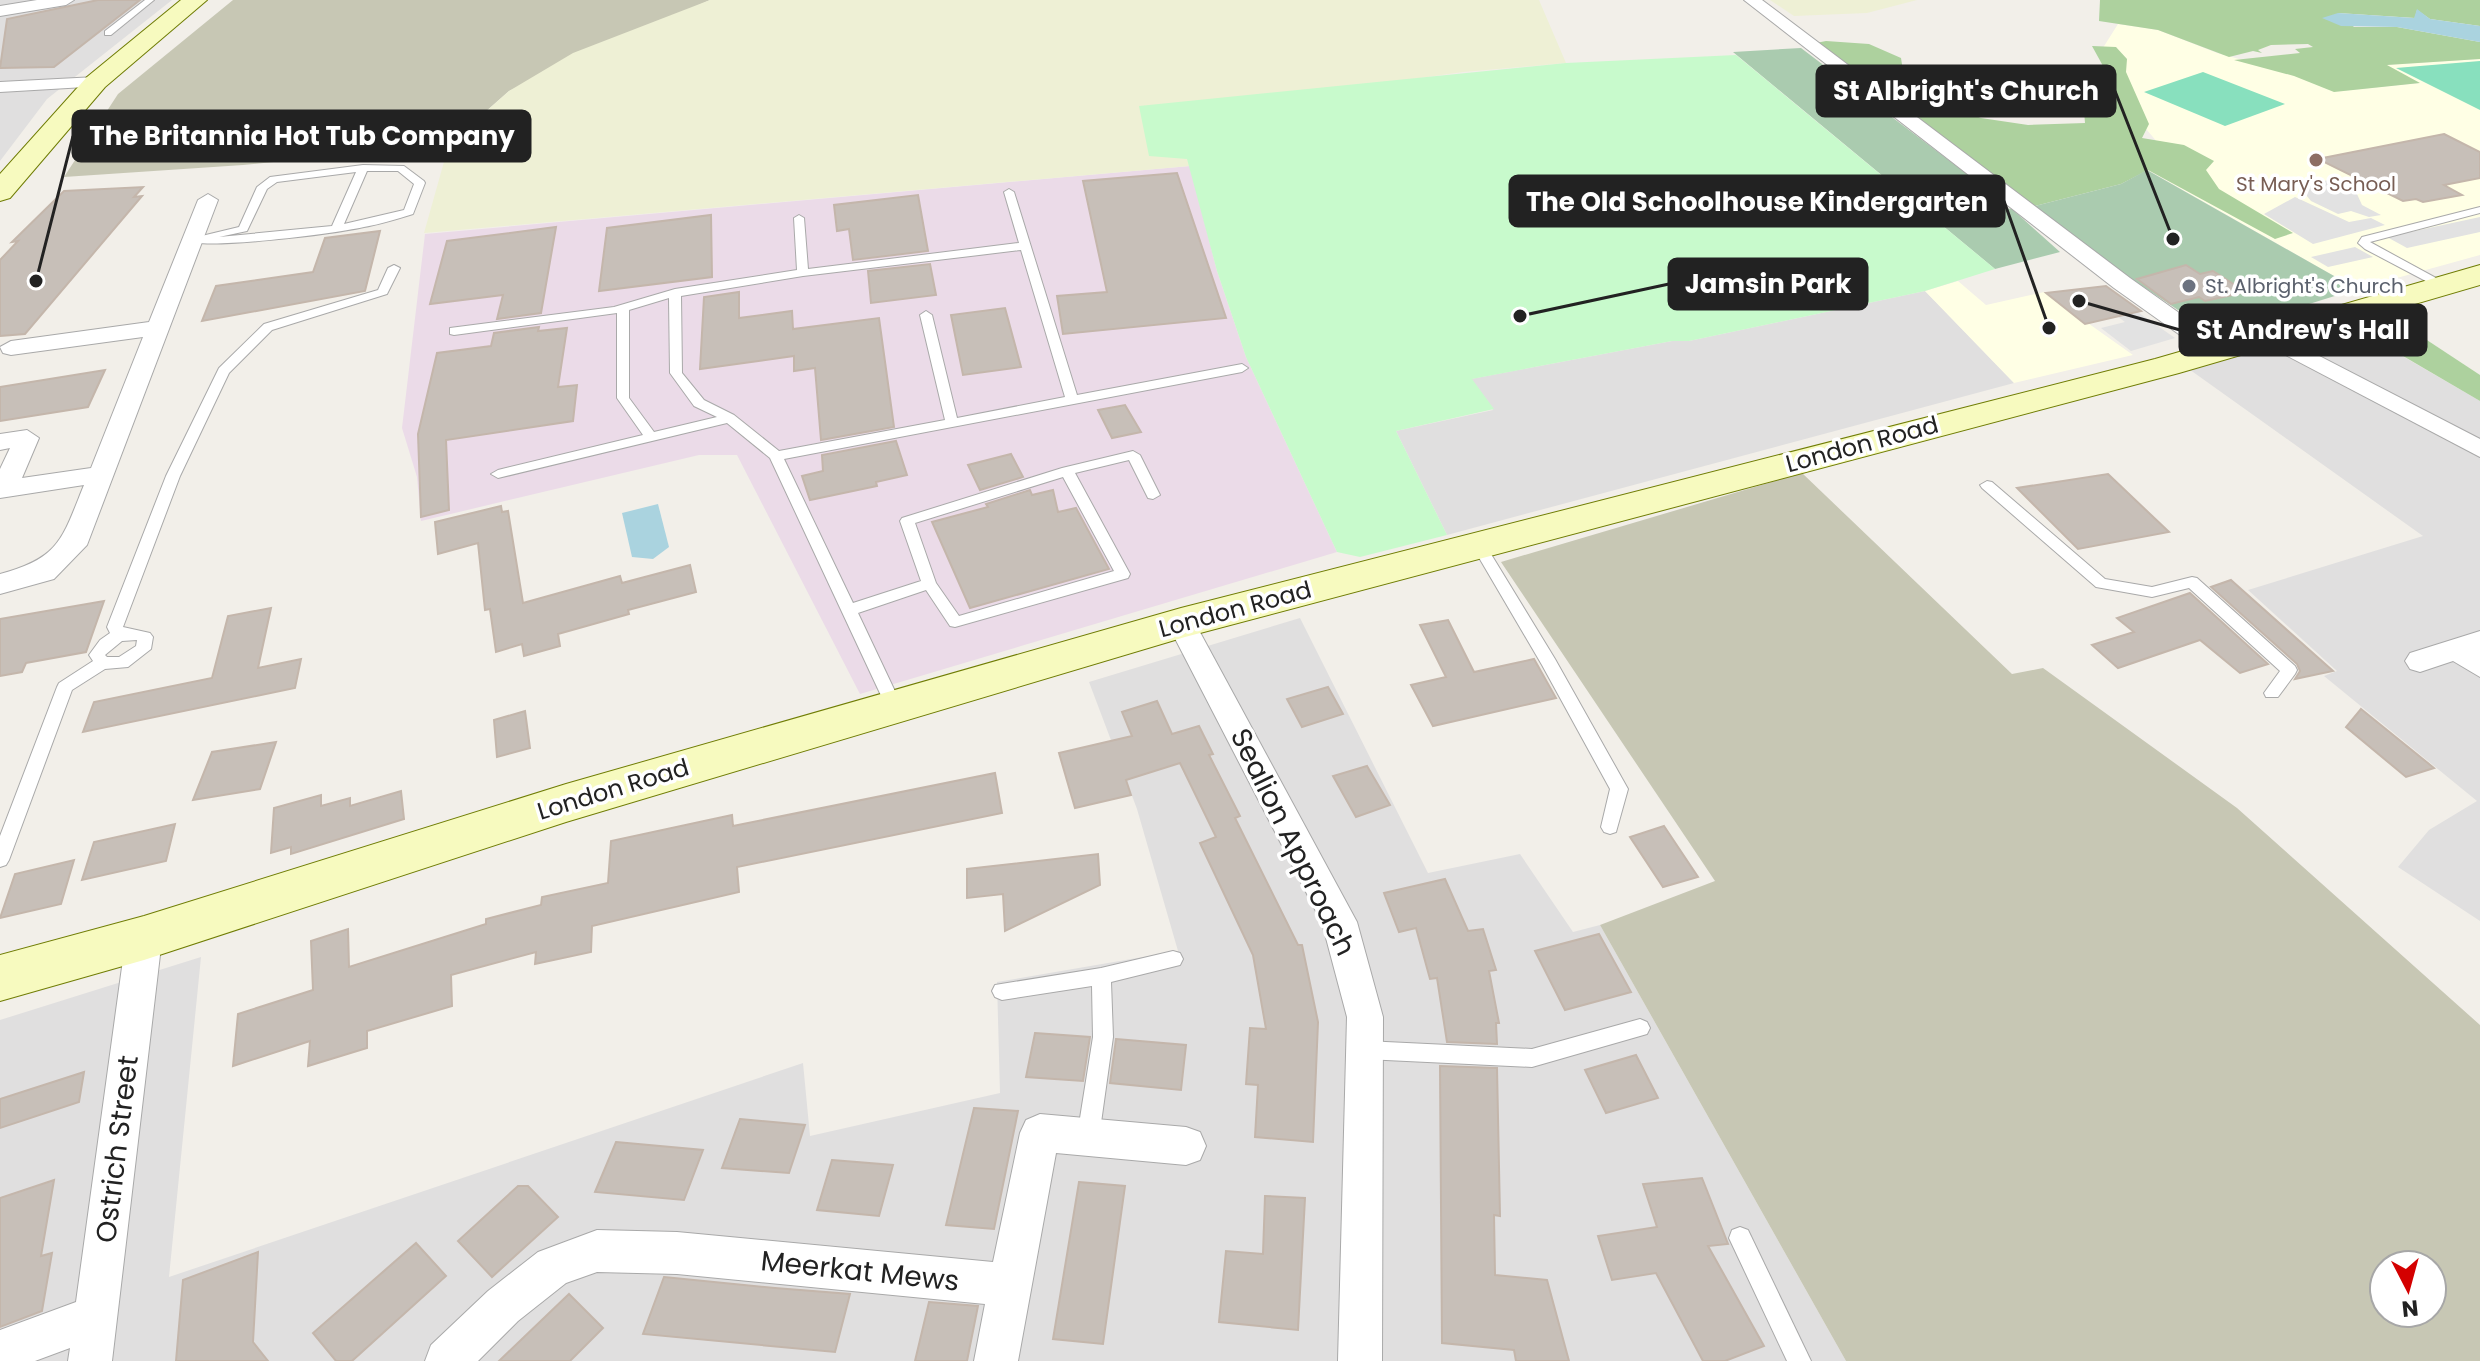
<svg xmlns="http://www.w3.org/2000/svg" width="2480" height="1361" font-family="Poppins,sans-serif">
<style>
.residential{fill:#e0dfdf}
.industrial{fill:#ebdbe8}
.education{fill:#ffffe5}
.construction{fill:#c7c7b4;fill-rule:evenodd}
.farmland{fill:#eef0d5}
.forest{fill:#add19e}
.cemetery{fill:#aacbaf}
.park{fill:#c8facc}
.pitch{fill:#88e0be}
.parking{fill:#e2e2e2}
.water{fill:#aad3df}
.building{fill:#c7bfb8;stroke:#c4b6ab;stroke-width:2}
.lines{fill:none;stroke-linecap:round;stroke-linejoin:round}
.lane-casing{stroke:#a9a9a9;stroke-width:2}
.street-casing{stroke:#a9a9a9;stroke-width:2}
.secondary-casing{stroke:#707d05;stroke-width:2}
.lane{fill:#fff;fill-rule:evenodd}
.street{fill:#fff;fill-rule:evenodd}
.secondary{fill:#f7fabf;fill-rule:evenodd}
.education-dot{fill:#8d6e63;stroke:#fff;stroke-width:3}
.worship-dot{fill:#6b7280;stroke:#fff;stroke-width:3}
.labels{text-anchor:middle;dominant-baseline:central;stroke-width:7;stroke-linejoin:round;paint-order:stroke}
.far-education-label{font-size:20px;fill:#785e54;stroke:#fff}
.far-worship-label{font-size:20px;fill:#5b616d;stroke:#fff;text-anchor:start}
.street-label{font-size:24px;fill:#222;stroke:#fff}
.near-street-label{font-size:28px;fill:#222;stroke:#fff}
.leader{fill:none;stroke:#222;stroke-width:3}
.callout-dot{fill:#222;stroke:#fff;stroke-width:3}
.callout{fill:#222;stroke:#222;stroke-width:3}
.callout-label{font-size:26px;text-anchor:middle;font-weight:bold;fill:#fff}
</style>
<rect width="100%" height="100%" fill="#f2efe9"/>
<g class="residential">
<polygon points="0,0 172,0 47,99 0,161"/>
<polygon points="1925,291 2014,383 1447,535 1396,431 1493,410 1471,379 1672,341 1689,341"/>
<polygon points="2335,317 2480,401 2480,921 2398,867 2429,830 2477,801 2324,676 2337,671 2248,590 2423,536 2179,362"/>
<polygon points="1300,618 1428,873 1520,854 1573,932 1600,925 1846,1361 0,1361 0,1020 201,957 169,1277 803,1063 810,1136 1000,1093 997,982 1178,951 1137,809 1089,682"/>
</g>
<polygon class="industrial" points="1190,166 1217,271 1246,357 1337,552 860,694 737,455 699,455 421,521 417,477 402,428 425,234"/>
<g class="education">
<polygon points="2118,24 2158,30 2217,53 2316,80 2341,91 2419,83 2385,65 2480,59 2480,255 2357,289 2148,170 2158,143 2141,123 2101,51"/>
<polygon points="1958,281 1986,305 2044,292 2133,355 2014,383 1925,291"/>
</g>
<g class="construction">
<polygon points="233,0 710,0 509,91 449,144 243,165 64,177 118,94"/>
<path d="M1802 473 2012 674 2043 668 2237 808 2480 1025V1361H1846L1600 925 1715 881 1501 562ZM2432 1265V1313H2384V1265Z"/>
</g>
<g class="farmland">
<polygon points="710,0 1539,0 1566,63 1463,72 1363,86 1187,159 1190,166 424,233 449,144 509,91 573,53"/>
<polygon points="1770,0 1917,0 1867,13 1794,16"/>
</g>
<g class="forest">
<polygon points="2100,0 2480,0 2480,26 2430,19 2417,10 2415,18 2338,13 2354,27 2397,27 2480,42 2480,59 2387,65 2420,83 2334,92 2294,76 2234,60 2300,53 2295,49 2313,47 2308,44 2271,45 2258,50 2262,53 2253,51 2229,57 2158,30 2099,21"/>
<polygon points="1826,41 1869,44 1901,58 1903,71 1930,88 1944,104 1981,118 2028,125 2085,123 2081,74 2103,66 2092,46 2116,47 2127,59 2126,72 2149,124 2142,138 2184,145 2214,161 2206,170 2219,189 2293,233 2275,239 2148,170 2121,184 2035,206 1816,43"/>
<polygon points="2398,321 2480,375 2480,401 2362,332"/>
</g>
<g class="cemetery">
<polygon points="1801,48 1984,187 1973,195 1986,206 2012,209 2060,252 1995,269 1733,52"/>
<polygon points="2147,170 2357,289 2214,334 2121,272 2035,206 2121,184"/>
</g>
<polygon class="park" points="1736,55 1995,269 1925,291 1689,341 1672,341 1472,379 1494,409 1396,431 1447,535 1360,557 1337,552 1246,357 1217,271 1187,159 1149,156 1139,106 1566,63"/>
<g class="pitch">
<polygon points="2480,61 2480,110 2396,68"/>
<polygon points="2203,72 2285,104 2225,126 2144,92"/>
</g>
<g class="parking">
<polygon points="2330,180 2357,194 2362,205 2381,215 2369,217 2351,211 2338,214 2311,201 2298,185"/>
<polygon points="2295,197 2349,222 2371,218 2385,225 2313,244 2264,214"/>
<polygon points="2480,217 2480,232 2407,248 2387,237"/>
<polygon points="2355,247 2373,257 2328,267 2311,257"/>
<polygon points="2129,306 2175,338 2131,351 2101,328 2125,322 2113,313"/>
</g>
<g class="water">
<polygon points="2417,9 2430,19 2480,26 2480,42 2397,27 2341,26 2322,18 2338,13 2414,18"/>
<polygon points="658,504 669,547 653,559 632,557 622,513"/>
</g>
<g class="building">
<polygon points="98,0 140,0 54,67 0,68 7,19"/>
<polygon points="2444,134 2480,152 2480,178 2444,185 2462,195 2423,202 2416,199 2403,201 2318,159"/>
<polygon points="1177,173 1226,318 1063,334 1057,296 1107,292 1083,181"/>
<polygon points="143,187 134,197 142,196 25,334 0,336 0,260 18,241 12,242 64,191"/>
<polygon points="918,195 928,251 853,260 849,229 837,231 834,205"/>
<polygon points="711,215 712,277 599,291 607,228"/>
<polygon points="556,227 541,313 497,319 503,295 430,304 447,241"/>
<polygon points="380,231 365,291 202,321 216,286 313,272 325,238"/>
<polygon points="930,264 936,295 871,303 868,271"/>
<polygon points="2186,265 2200,274 2213,271 2246,292 2205,301 2199,297 2171,304 2137,279"/>
<polygon points="2106,286 2141,311 2085,324 2046,293"/>
<polygon points="739,292 739,318 792,311 793,329 879,318 894,427 821,440 815,368 794,371 794,356 700,369 704,297"/>
<polygon points="1005,308 1021,367 963,375 951,315"/>
<polygon points="539,327 538,331 567,328 558,387 577,385 573,421 446,440 449,510 421,517 418,434 437,353 491,346 494,333"/>
<polygon points="105,370 88,407 0,421 0,387"/>
<polygon points="1125,405 1141,432 1112,438 1098,410"/>
<polygon points="896,441 907,475 876,482 877,486 810,500 802,476 823,471 822,455"/>
<polygon points="1011,454 1023,477 980,490 968,465"/>
<polygon points="2108,474 2169,532 2078,549 2017,488"/>
<polygon points="1030,490 1032,495 1053,490 1058,512 1076,508 1109,569 970,608 932,522 988,507 986,504"/>
<polygon points="501,506 502,512 508,511 523,603 620,576 622,583 690,565 696,592 628,610 629,614 558,634 560,646 524,656 522,644 496,652 490,609 485,610 478,543 438,554 435,522"/>
<polygon points="2231,580 2333,671 2295,679 2300,671 2297,664 2211,587"/>
<polygon points="2190,593 2268,664 2240,673 2200,640 2118,668 2092,645 2134,632 2117,618"/>
<polygon points="104,601 86,652 26,663 22,672 0,676 0,619"/>
<polygon points="271,608 258,668 301,659 295,688 83,732 94,702 212,678 228,616"/>
<polygon points="1448,620 1474,672 1534,659 1556,698 1433,726 1411,685 1446,677 1420,625"/>
<polygon points="1328,687 1343,714 1302,727 1287,699"/>
<polygon points="1157,701 1172,734 1199,726 1213,754 1209,755 1240,816 1235,818 1298,945 1302,945 1318,1022 1313,1142 1255,1137 1258,1085 1246,1084 1250,1028 1266,1029 1253,955 1200,843 1216,837 1180,763 1126,780 1131,795 1075,808 1059,753 1132,736 1122,712"/>
<polygon points="2361,709 2434,768 2406,777 2346,727"/>
<polygon points="525,711 530,748 497,757 494,720"/>
<polygon points="276,742 260,789 193,800 212,752"/>
<polygon points="1367,766 1390,805 1356,817 1333,776"/>
<polygon points="995,773 1002,813 737,867 739,892 592,926 591,952 535,964 536,952 451,975 452,1006 367,1031 367,1048 308,1066 310,1041 233,1066 238,1014 313,990 311,941 348,929 349,967 486,924 486,919 541,905 542,897 608,883 611,841 732,815 733,826"/>
<polygon points="401,791 404,819 291,854 291,847 271,853 274,808 321,795 321,806 350,798 350,806"/>
<polygon points="175,824 166,861 82,880 94,842"/>
<polygon points="1664,826 1698,877 1663,887 1630,837"/>
<polygon points="1098,854 1100,885 1005,931 1003,894 967,898 967,869"/>
<polygon points="74,860 61,904 0,918 15,874"/>
<polygon points="1445,879 1468,931 1483,929 1496,970 1489,971 1499,1023 1496,1023 1497,1044 1447,1042 1437,978 1430,979 1416,928 1399,932 1384,893"/>
<polygon points="1599,934 1631,992 1565,1010 1535,951"/>
<polygon points="1035,1033 1090,1037 1083,1081 1026,1077"/>
<polygon points="1116,1039 1186,1045 1181,1090 1110,1083"/>
<polygon points="1636,1055 1658,1098 1606,1113 1585,1070"/>
<polygon points="1440,1066 1497,1068 1500,1216 1494,1215 1495,1275 1547,1280 1569,1361 1516,1361 1514,1350 1442,1343"/>
<polygon points="84,1072 79,1102 0,1128 0,1099"/>
<polygon points="974,1108 1018,1111 994,1229 946,1225"/>
<polygon points="740,1119 805,1125 789,1173 722,1168"/>
<polygon points="616,1142 703,1150 684,1200 595,1192"/>
<polygon points="832,1160 893,1165 879,1216 817,1210"/>
<polygon points="1702,1178 1728,1244 1708,1246 1764,1346 1725,1361 1703,1361 1656,1273 1612,1280 1598,1236 1657,1227 1643,1184"/>
<polygon points="54,1180 41,1256 52,1253 42,1311 0,1327 0,1198"/>
<polygon points="1079,1182 1125,1186 1103,1344 1053,1339"/>
<polygon points="518,1186 528,1186 558,1217 492,1277 458,1241"/>
<polygon points="1265,1196 1305,1198 1298,1330 1219,1322 1226,1251 1263,1254"/>
<polygon points="416,1243 446,1276 352,1361 336,1361 313,1333"/>
<polygon points="258,1252 253,1342 268,1361 176,1361 183,1280"/>
<polygon points="664,1277 775,1288 850,1294 835,1352 643,1334"/>
<polygon points="569,1294 603,1328 570,1361 499,1361"/>
<polygon points="929,1302 978,1306 967,1361 915,1361"/>
</g>
<g class="lines">
<defs>
<g id="lane">
<polygon points="145,0 154,0 111,35 105,35 105,31"/>
<path d="M363 165 404 166 424 181 425 183 413 214C397 219 381 224 364 227 337 233 203 251 185 240L239 227 257 187 270 177ZM367 171H398L414 184 404 210 344 224ZM356 172 332 226 219 237 247 231 267 189 277 182Z"/>
<path d="M1009 189 1014 192 1077 395 1242 364 1248 368 1242 372 784 459 853 603 921 581 900 521 902 518 1062 468 1133 451 1140 455 1160 495 1153 499 1148 498 1129 460 1075 473 1130 574 1128 578 955 627 950 626 926 590 858 613 901 704 899 708H887L885 704 770 458 727 423 498 478 491 474 498 470 643 435 617 398V313L454 335 450 334V328L614 307 675 289 797 270 794 218 799 215 804 218 808 269 1019 243 1004 192ZM1021 250 1065 397 957 418 932 315 926 311 920 315 945 420 779 451 734 415 704 400 682 373 681 296 803 276ZM669 298 670 373 694 406 717 417 654 432 629 398V310ZM1063 477 1114 571 959 616 936 583 915 523Z"/>
<polygon points="2480,207 2480,213 2370,242 2447,284 2447,288 2439,288 2365,249 2358,243 2362,237"/>
<path d="M394 265 400 268 387 294 272 330 229 373 180 476 123 627 150 633 153 637 151 649 128 667 105 669 72 690 9 860 6 865 0 867V836L57 687 59 683 93 661 89 655 100 640 110 633 107 627 166 476 219 368 264 324 378 290 388 268ZM137 640 136 646 119 657H107L105 655 122 641Z"/>
<polygon points="1987,481 1992,482 2105,579 2152,587 2192,577 2197,578 2295,666 2297,670 2295,674 2278,697 2266,697 2264,693 2280,671 2189,588 2152,597 2096,587 1982,488 1980,485"/>
<polygon points="1478,539 1483,541 1555,659 1628,789 1616,832 1610,834 1604,832 1601,827 1610,789 1542,665 1471,544"/>
<polygon points="1173,951 1180,953 1183,959 1180,965 1111,982 1113,1037 1099,1137 1095,1144 1088,1147 1081,1144 1077,1137 1093,1037 1092,986 1002,1000 995,997 992,991 995,985 1101,968"/>
<polygon points="1640,1019 1647,1022 1650,1028 1647,1034 1532,1067 1365,1059 1358,1057 1355,1050 1358,1043 1365,1041 1532,1049"/>
<polygon points="1740,1227 1748,1230 1811,1361 1787,1361 1729,1238 1732,1230"/>
</g>
<g id="street">
<polygon points="37,0 74,0 66,5 0,16 0,6"/>
<polygon points="1744,0 1762,0 2130,278 2227,347 2231,352 2227,357 2211,357 2114,288"/>
<polygon points="96,77 105,82 102,86 0,92 0,82"/>
<path d="M208 194 218 200 87 545 54 579 0 594V574C60 558 62 539 84 485L0 498V469L10 448 0 450V434L27 430 39 438 22 478 91 468 143 337 11 355 3 353 0 347 11 341 149 322 198 200Z"/>
<polygon points="2269,330 2480,439 2480,457 2261,342 2258,337"/>
<polygon points="1181,613 1191,616 1195,623 1357,922 1383,1017 1382,1361 1338,1361 1347,1017 1322,923 1167,623 1171,616"/>
<polygon points="2480,631 2480,677 2453,661 2420,672 2410,669 2405,661 2410,653"/>
<polygon points="144,923 156,927 162,938 112,1361 68,1361 70,1348 35,1361 0,1361 0,1330 76,1302 126,938 132,927"/>
<polygon points="1040,1114 1186,1127 1200,1132 1206,1146 1200,1160 1186,1165 1056,1153 1018,1361 974,1361 985,1304 677,1274 597,1272 566,1283 518,1321 478,1361 425,1361 431,1345 488,1291 538,1252 597,1230 677,1232 993,1262 1020,1133 1026,1120"/>
</g>
<g id="secondary">
<polygon points="181,0 207,0 105,87 10,198 0,201 0,174 87,77"/>
<polygon points="2480,265 2480,285 2179,373 1185,637 566,822 144,960 0,1001 0,955 144,916 566,784 1181,608 2155,359"/>
</g>
</defs>
<use href="#lane" class="lane-casing"/>
<use href="#street" class="street-casing"/>
<use href="#secondary" class="secondary-casing"/>
<use href="#lane" class="lane"/>
<use href="#street" class="street"/>
<use href="#secondary" class="secondary"/>
</g>
<circle class="education-dot" cx="2316" cy="160" r="8"/>
<circle class="worship-dot" cx="2189" cy="286" r="8"/>
<g class="labels">
<g class="far-education-label">
<text x="2316" y="184">St Mary's School</text>
</g>
<g class="far-worship-label">
<text x="2205" y="286">St. Albright's Church</text>
</g>
<g class="street-label">
<text transform="translate(1862 444) rotate(-15)">London Road</text>
<text transform="translate(1235 609) rotate(-15)">London Road</text>
<text transform="translate(613 789) rotate(-17)">London Road</text>
</g>
<g class="near-street-label">
<text transform="translate(1293 842) rotate(64)">Sealion Approach</text>
<text transform="translate(117 1149) rotate(-83)">Ostrich Street</text>
<text transform="translate(860 1271) rotate(6)">Meerkat Mews</text>
</g>
</g>
<path class="leader" d="M2173 239L2115 91M36 281L73 136M2049 328L2004 201M1520 316L1669 284M2079 301L2180 330"/>
<g class="callout-dot">
<circle cx="2173" cy="239" r="8"/>
<circle cx="36" cy="281" r="8"/>
<circle cx="2049" cy="328" r="8"/>
<circle cx="1520" cy="316" r="8"/>
<circle cx="2079" cy="301" r="8"/>
</g>
<g class="callout">
<rect x="1817" y="66" width="298" height="50" rx="8"/>
<rect x="73" y="111" width="457" height="50" rx="8"/>
<rect x="1510" y="176" width="494" height="50" rx="8"/>
<rect x="1669" y="259" width="198" height="50" rx="8"/>
<rect x="2180" y="305" width="246" height="50" rx="8"/>
</g>
<g class="callout-label">
<text x="1966" y="100">St Albright's Church</text>
<text x="302" y="145">The Britannia Hot Tub Company</text>
<text x="1757" y="211">The Old Schoolhouse Kindergarten</text>
<text x="1768" y="293">Jamsin Park</text>
<text x="2303" y="339">St Andrew's Hall</text>
</g>
<g transform="translate(2408 1289) rotate(174)"><circle r="38" fill="#ffffff" stroke="#a7a7a7" stroke-width="2"/>
<path d="M0-6L14 30L0 20L-14 30Z" fill="#d40000"/>
<text y="-12" font-size="22" font-weight="bold" text-anchor="middle" fill="#222222">N</text>
</g>
</svg>
